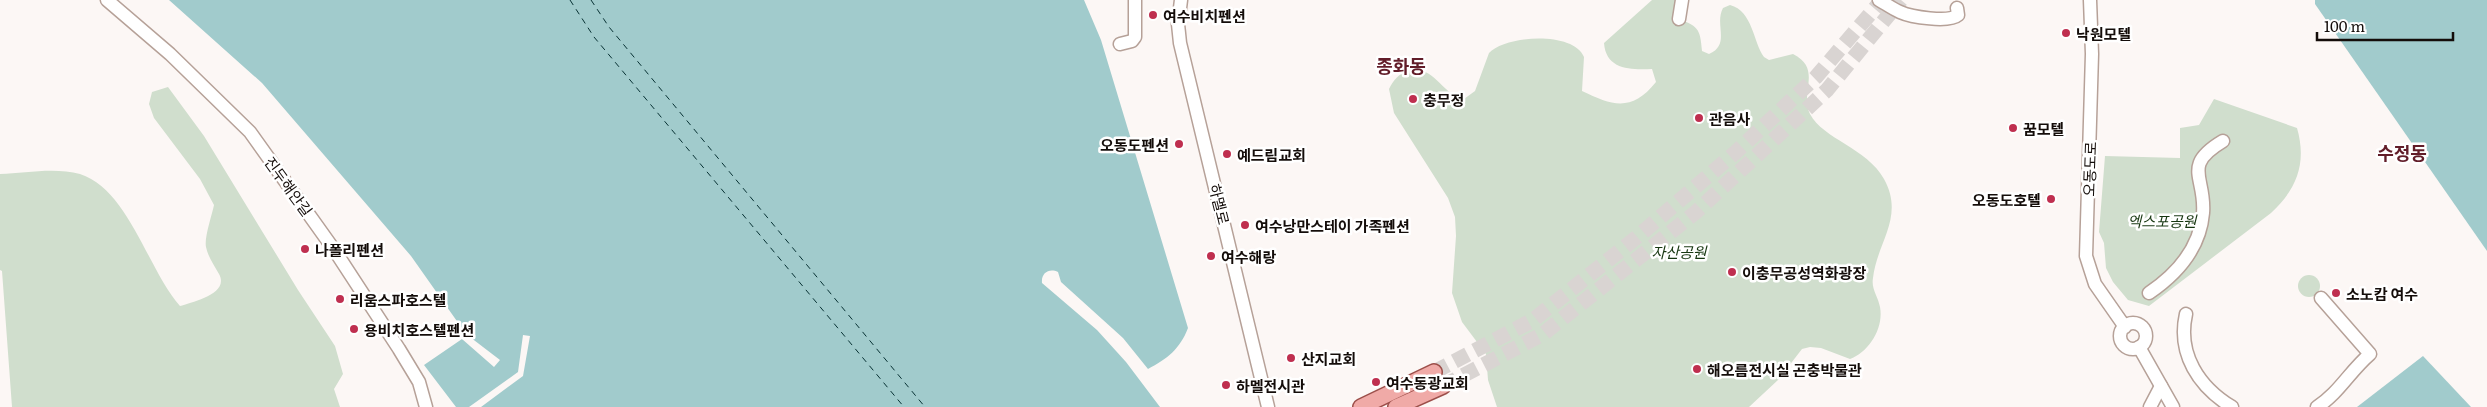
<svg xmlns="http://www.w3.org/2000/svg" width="2487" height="407" font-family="Literata,'Noto Sans KR',serif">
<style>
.green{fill:#d0decd}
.water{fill:#a1cbcc}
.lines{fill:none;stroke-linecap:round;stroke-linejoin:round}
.ferry{stroke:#083234;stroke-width:1;stroke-dasharray:6 5;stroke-linecap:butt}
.major-tunnel{stroke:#d9d4d2;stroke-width:15;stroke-dasharray:15 8;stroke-linecap:butt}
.minor-casing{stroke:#b6a198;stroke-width:15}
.major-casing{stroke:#9c4f4a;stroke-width:18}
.minor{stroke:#fff;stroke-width:12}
.major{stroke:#f0aaa7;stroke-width:15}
.poi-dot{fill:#bf2f4f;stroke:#fff;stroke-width:2}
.labels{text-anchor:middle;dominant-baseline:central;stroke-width:5;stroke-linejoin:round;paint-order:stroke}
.poi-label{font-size:15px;font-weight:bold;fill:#140d0a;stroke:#fff;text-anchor:start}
.street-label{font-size:15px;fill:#140d0a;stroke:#fff}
.park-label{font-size:15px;font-style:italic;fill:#173711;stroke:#fff}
.quarter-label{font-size:18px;font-weight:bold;fill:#621d29;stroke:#fff}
</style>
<rect width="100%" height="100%" fill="#fcf7f5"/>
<g class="green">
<path d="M1652 0H1679L1677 18C1698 27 1700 27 1702 51L1709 54C1731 44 1714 25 1723 8L1730 5C1753 11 1753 42 1764 57L1769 60 1793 54C1823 69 1799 93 1810 114 1823 139 1867 148 1884 179 1905 217 1877 242 1873 278 1871 289 1878 296 1880 307 1884 328 1869 352 1850 359L1821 348 1810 347 1802 349 1778 380 1749 407H1497L1488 380 1486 354 1462 322 1452 293 1456 236 1455 217 1448 198 1394 113 1389 89C1393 81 1399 73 1408 71 1433 63 1442 95 1464 99L1475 91 1489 53C1505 35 1574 31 1584 57L1582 91C1613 106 1632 112 1656 82L1652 69C1631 70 1606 70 1604 43Z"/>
<path d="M168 87 204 136 298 290 335 346 343 374 334 389 340 407H12L2 271 0 270V174C25 173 55 167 80 174 128 189 148 270 180 306 192 302 230 294 219 274 214 265 208 257 206 247 204 238 212 215 214 205L200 179 154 118 149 104 152 92Z"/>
<path d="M2214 99 2297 128C2307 163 2297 189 2271 213L2149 306 2128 300 2113 282 2106 268 2104 243 2099 232 2105 156 2180 158V128L2199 125Z"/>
<circle cx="2309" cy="286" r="11"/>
</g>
<g class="water">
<path d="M169 0H1084L1101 40 1188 328C1180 349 1167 359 1148 369L1123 338 1061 282 1058 272C1049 268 1041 273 1042 283L1097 330 1126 362 1160 407H481L523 376 530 336 523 335 518 372 469 407H456L424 365 462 339 494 367 500 360 466 334 411 256 262 83Z"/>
<polygon points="2315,0 2487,0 2487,251 2315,4"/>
<polygon points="2423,356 2471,407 2357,407"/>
</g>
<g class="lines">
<g class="ferry">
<polyline points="570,0 594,37 904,407"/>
<polyline points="591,0 609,27 925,407"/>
</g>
<g class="major-tunnel">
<polyline points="1434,372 1533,320 1637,237 1736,152 1816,77 1882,0"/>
<polyline points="1443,386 1543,334 1696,212 1827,90 1901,0"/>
</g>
<defs>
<g id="minor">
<polyline points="107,0 170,54 250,132 335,251 399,349 419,382 426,407"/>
<polyline points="1181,0 1178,24 1180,43 1268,407"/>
<path d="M1879 0C1886 4 1893 9 1900 12 1911 17 1949 23 1958 15L1957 8"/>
<polyline points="2090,0 2092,54 2086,256 2095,284 2125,327"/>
<polyline points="1679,19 1682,0"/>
<polyline points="1120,44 1132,41 1135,37 1135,0"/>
<path d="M2149 293C2177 274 2200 248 2203 213 2206 177 2181 166 2223 141"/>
<path d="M2186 314C2177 354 2199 387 2232 407"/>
<circle cx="2133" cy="336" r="13"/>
<polyline points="2139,347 2173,407"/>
<polyline points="2150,407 2161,386"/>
<path d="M2317 407C2339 393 2350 371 2370 354L2321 298"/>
</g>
<g id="major">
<polyline points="1361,407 1434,372"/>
<polyline points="1396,407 1443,386"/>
</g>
</defs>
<use href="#minor" class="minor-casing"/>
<use href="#major" class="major-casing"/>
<use href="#minor" class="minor"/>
<use href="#major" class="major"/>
</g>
<g class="poi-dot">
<circle cx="1153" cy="15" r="5"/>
<circle cx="2066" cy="33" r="5"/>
<circle cx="1413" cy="99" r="5"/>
<circle cx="1699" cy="118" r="5"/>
<circle cx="2013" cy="128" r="5"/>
<circle cx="1179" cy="144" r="5"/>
<circle cx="1227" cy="154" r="5"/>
<circle cx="2051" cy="199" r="5"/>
<circle cx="1245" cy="225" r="5"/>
<circle cx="305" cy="249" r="5"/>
<circle cx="1211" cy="256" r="5"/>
<circle cx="1732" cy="272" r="5"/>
<circle cx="2336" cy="293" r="5"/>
<circle cx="340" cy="299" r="5"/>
<circle cx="354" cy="329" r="5"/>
<circle cx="1291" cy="358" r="5"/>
<circle cx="1697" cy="369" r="5"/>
<circle cx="1376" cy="382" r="5"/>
<circle cx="1226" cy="385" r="5"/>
</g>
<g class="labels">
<g class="poi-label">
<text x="1163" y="15">여수비치펜션</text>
<text x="2076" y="33">낙원모텔</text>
<text x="1423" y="99">충무정</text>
<text x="1709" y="118">관음사</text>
<text x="2023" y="128">꿈모텔</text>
<text x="1169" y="144" text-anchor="end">오동도펜션</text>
<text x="1237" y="154">예드림교회</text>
<text x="2041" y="199" text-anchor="end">오동도호텔</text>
<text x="1255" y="225">여수낭만스테이 가족펜션</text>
<text x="315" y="249">나폴리펜션</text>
<text x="1221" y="256">여수해랑</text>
<text x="1742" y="272">이충무공성역화광장</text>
<text x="2346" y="293">소노캄 여수</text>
<text x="350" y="299">리움스파호스텔</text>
<text x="364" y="329">용비치호스텔펜션</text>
<text x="1301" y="358">산지교회</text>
<text x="1707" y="369">해오름전시실 곤충박물관</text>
<text x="1386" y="382">여수동광교회</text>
<text x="1236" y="385">하멜전시관</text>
</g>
<g class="street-label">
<text transform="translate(2089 169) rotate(-88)">오동도로</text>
<text transform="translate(289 186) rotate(54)">진두해안길</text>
<text transform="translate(1220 204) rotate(76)">하멜로</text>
</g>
<g class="park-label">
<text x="2162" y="220">엑스포공원</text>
<text x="1679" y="251">자산공원</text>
</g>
<g class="quarter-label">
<text x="1401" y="65">종화동</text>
<text x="2402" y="152">수정동</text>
</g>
</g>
<path d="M2317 32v8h136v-8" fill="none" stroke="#140d0a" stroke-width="2.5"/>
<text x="2324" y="32" font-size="15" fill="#140d0a" stroke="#ffffff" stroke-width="4" paint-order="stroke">100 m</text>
</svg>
